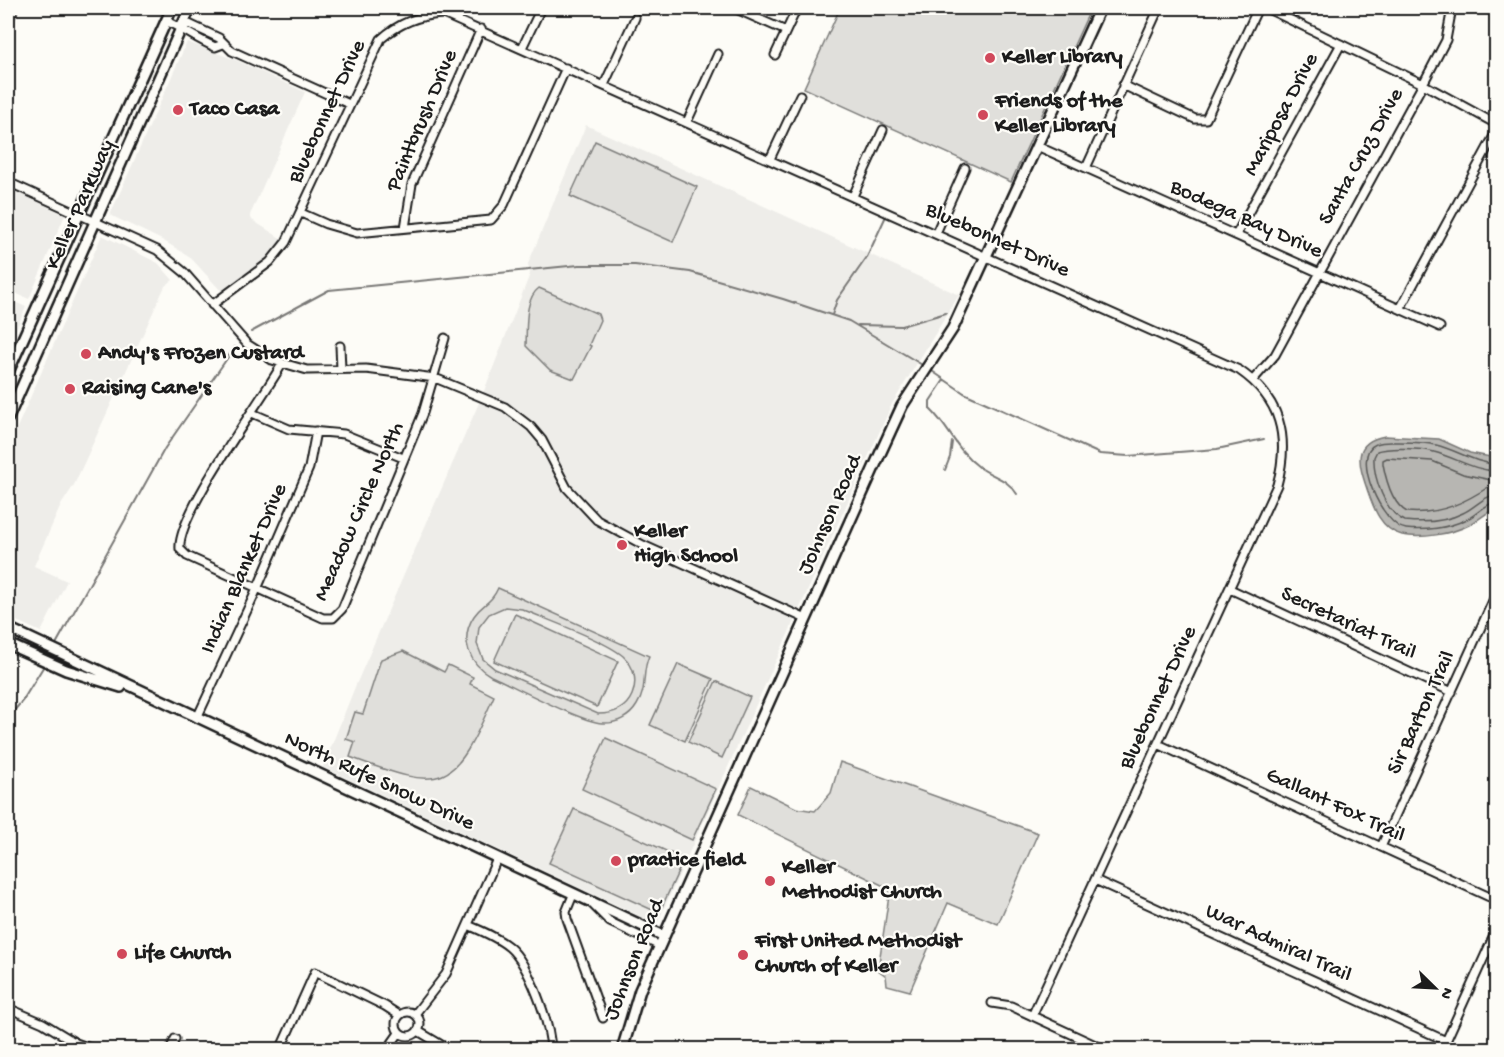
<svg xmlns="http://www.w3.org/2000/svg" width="1504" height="1057" font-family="'Gochi Hand',sans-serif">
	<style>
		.built { fill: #eeede9 }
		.green { fill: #e0dfdb; stroke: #7e7e7c; stroke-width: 1.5; fill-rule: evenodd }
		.water { fill: #b7b6b2; stroke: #797876; stroke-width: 1.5 }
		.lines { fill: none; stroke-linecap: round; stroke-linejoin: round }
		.shore { stroke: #5a5a58; stroke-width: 1.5 }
		.stream { stroke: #797876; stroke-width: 2 }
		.minor-casing { stroke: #1c1c1c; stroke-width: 11 }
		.major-casing { stroke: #1c1c1c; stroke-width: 14 }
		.minor { stroke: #fdfcf7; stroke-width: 7 }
		.major { stroke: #fdfcf7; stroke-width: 9 }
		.poi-dot { fill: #d1495b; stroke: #fdfcf7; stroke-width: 2 }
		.labels { text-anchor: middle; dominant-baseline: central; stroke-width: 4.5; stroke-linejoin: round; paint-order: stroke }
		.poi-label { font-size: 22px; font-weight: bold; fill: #1c1c1c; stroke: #fdfcf7; text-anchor: start }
		.street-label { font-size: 22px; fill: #1c1c1c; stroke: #fdfcf7 }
	</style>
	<rect width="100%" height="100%" fill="#fdfcf7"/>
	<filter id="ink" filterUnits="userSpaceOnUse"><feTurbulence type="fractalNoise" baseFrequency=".0167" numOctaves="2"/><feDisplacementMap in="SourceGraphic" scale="12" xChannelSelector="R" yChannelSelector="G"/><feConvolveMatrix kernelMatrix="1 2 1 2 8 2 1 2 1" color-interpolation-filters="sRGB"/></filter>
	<g filter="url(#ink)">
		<path class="built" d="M187 42 236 60 305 92 250 215 252 220 282 239 257 268 223 293 189 256 162 240 110 215Z
			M586 125 959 295 892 404 657 924 323 767 355 687 482 396 530 274 528 264Z
			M8 188 65 215 29 299 8 290Z
			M102 235 158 263 173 280 165 286 74 485 61 505 34 566 67 581 41 632 8 617V448Z
			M8 299 26 307 8 348Z"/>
		<path class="green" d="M840 8H1091L1011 182 804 88Z
			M595 141 697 187 673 242 570 196Z
			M539 288 598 314 600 320 589 345 591 346 574 379 550 370 526 346C527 328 524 299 539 288Z
			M498 588 649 656C641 673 648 688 637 705 630 717 617 724 602 723 581 722 514 686 491 676 469 664 459 639 474 616 483 603 491 604 498 588ZM505 607 522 609C547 620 604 640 623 656 634 666 638 681 632 695 626 709 613 714 598 714L495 669 483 659 477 644 479 627 489 614Z
			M515 614 618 661 597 707 494 661Z
			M403 651 444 672 448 665 473 677 470 684 494 696C453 790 445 793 350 757L355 742 346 739 355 712 363 714 381 659Z
			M678 664 713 679 685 741 650 725Z
			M716 681 750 697 722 758 688 742Z
			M606 738 716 789 692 840 582 789Z
			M840 762 1038 833 998 924 948 903 910 991 887 985 886 976 878 970 890 889 738 815 751 786 796 808 815 811 831 793Z
			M574 809 684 859 659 913 549 863Z"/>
		<path class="water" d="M8 8H19L8 34Z
			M1385 436 1439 439 1470 453 1496 458V508C1487 512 1479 520 1469 525 1452 534 1421 539 1402 535 1381 530 1373 507 1367 489 1359 465 1351 442 1385 436Z"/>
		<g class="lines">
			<path class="shore" d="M1387 458 1432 461 1463 474 1491 480 1493 484C1466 502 1441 515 1407 512 1392 504 1386 480 1383 464V460Z
				M1496 464C1474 463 1457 450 1436 445 1424 442 1411 442 1399 442 1391 442 1383 441 1376 444 1350 454 1382 526 1406 529 1425 531 1448 528 1465 520 1476 516 1484 504 1496 502
				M1496 471C1473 470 1456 458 1434 452 1421 448 1389 447 1377 451L1374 457C1373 477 1385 513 1405 521 1424 523 1445 522 1463 513 1475 508 1483 496 1496 495"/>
			<path class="stream" d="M832 315 837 300 867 257 886 216
				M858 325 901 326 946 313
				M251 332 329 290 579 265H635L690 272 783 299 849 321 924 366
				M929 369 964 393 1100 454 1128 456 1217 449 1264 439
				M944 380 930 401V409C949 427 956 450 979 467 993 477 1008 479 1017 494
				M945 470 950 457 952 442
				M55 646 165 448 235 347
				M8 718 23 700 45 664"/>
			<g class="minor-casing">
				<path id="minor" d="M734 8 786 31
					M1266 8 1423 84 1496 124
					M166 21C184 29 196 39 215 47L223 44
					M181 28 189 24 219 38 232 51 349 104
					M522 48 541 8
					M775 55 797 8
					M604 85 635 18
					M1123 85 1195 119H1206L1258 8
					M687 122 718 54
					M1037 146 1440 327
					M770 159 800 95
					M1086 168 1159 8
					M8 182 157 250 184 272 247 344 272 360 307 370 366 369 435 378 505 407 531 427 542 440 567 488 597 520 643 545 806 619
					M853 196 883 130
					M301 213 326 224 357 233 491 220 504 205 566 68
					M405 228 412 184 481 29
					M936 233 965 168
					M1236 235 1341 44
					M212 305 270 262 286 242 381 39C399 23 418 15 443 14L1239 370C1281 399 1290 437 1277 485L1032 1016
					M1400 309 1496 132
					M340 346 341 369
					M282 364C262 400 176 515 180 549L187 556 323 618H333L342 609 423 413 445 338
					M1253 380 1275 355 1423 84 1446 40 1452 8
					M252 413 289 429 344 434 403 458
					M1230 589 1452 692
					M197 718 257 589 309 468 316 431
					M1158 744 1496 900
					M1381 847 1496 594
					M1095 880 1446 1041
					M573 895 566 912 567 919 603 1018
					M591 903 610 922 660 946
					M468 925C482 931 497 937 509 947 529 964 550 1023 551 1050
					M992 1003 1011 1006 1106 1050
					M8 1008 43 1023 76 1043 96 1050
					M396 1024a12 12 0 1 1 24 0a12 12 0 1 1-24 0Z
					M415 1014 446 974 497 859
					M418 1031 450 1050
					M170 1050 175 1039
					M280 1050 315 972 385 1006 399 1015
					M387 1050 399 1033
					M1442 1050 1496 931"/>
			</g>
			<g class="major-casing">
				<path id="major" d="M8 372 172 8
					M8 418 190 8
					M8 628 664 936
					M8 644 66 670 121 687
					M622 1050 640 990 880 454 902 406 953 328 1100 8"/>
			</g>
			<use href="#minor" class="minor"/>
			<use href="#major" class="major"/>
		</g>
	</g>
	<g class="poi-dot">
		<circle cx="990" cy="58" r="6"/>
		<circle cx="178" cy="110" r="6"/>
		<circle cx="983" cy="115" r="6"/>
		<circle cx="86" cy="354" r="6"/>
		<circle cx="70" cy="389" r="6"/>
		<circle cx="622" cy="545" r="6"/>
		<circle cx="616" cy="861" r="6"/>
		<circle cx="770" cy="881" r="6"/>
		<circle cx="122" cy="954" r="6"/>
		<circle cx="743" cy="955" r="6"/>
	</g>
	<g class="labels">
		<g class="poi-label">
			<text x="1002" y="58">Keller Library</text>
			<text x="995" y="102">Friends of the<tspan x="995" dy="25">Keller Library</tspan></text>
			<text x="190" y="110">Taco Casa</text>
			<text x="98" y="354">Andy's Frozen Custard</text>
			<text x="82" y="389">Raising Cane's</text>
			<text x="634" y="532">Keller<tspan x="634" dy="25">High School</tspan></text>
			<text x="628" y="861">practice field</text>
			<text x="782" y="868">Keller<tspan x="782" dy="25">Methodist Church</tspan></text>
			<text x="755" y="942">First United Methodist<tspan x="755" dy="25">Church of Keller</tspan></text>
			<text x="134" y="954">Life Church</text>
		</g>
		<g class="street-label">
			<text transform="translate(328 112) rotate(-65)">Bluebonnet Drive</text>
			<text transform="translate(1282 115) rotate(-62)">Mariposa Drive</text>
			<text transform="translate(423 121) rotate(-67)">Paintbrush Drive</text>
			<text transform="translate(1362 157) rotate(-61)">Santa Cruz Drive</text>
			<text transform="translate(81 205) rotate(-66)">Keller Parkway</text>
			<text transform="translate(1246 220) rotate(24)">Bodega Bay Drive</text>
			<text transform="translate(997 241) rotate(24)">Bluebonnet Drive</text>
			<text transform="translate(360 512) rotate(-66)">Meadow Circle North</text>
			<text transform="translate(831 515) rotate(-66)">Johnson Road</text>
			<text transform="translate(245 569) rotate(-66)">Indian Blanket Drive</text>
			<text transform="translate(1348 624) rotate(25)">Secretariat Trail</text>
			<text transform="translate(1159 698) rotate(-65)">Bluebonnet Drive</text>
			<text transform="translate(1422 713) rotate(-65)">Sir Barton Trail</text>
			<text transform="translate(379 782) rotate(25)">North Rufe Snow Drive</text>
			<text transform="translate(1335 806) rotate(25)">Gallant Fox Trail</text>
			<text transform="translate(1278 944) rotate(25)">War Admiral Trail</text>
			<text transform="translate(635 960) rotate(-68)">Johnson Road</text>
		</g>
	</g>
	<rect width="1504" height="1057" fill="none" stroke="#fdfcf7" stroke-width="30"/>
	<rect x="15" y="15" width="1474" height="1027" fill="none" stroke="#1c1c1c" stroke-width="2" filter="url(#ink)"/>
	<g transform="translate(1435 988) rotate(114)" stroke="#fdfcf7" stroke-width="4.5" paint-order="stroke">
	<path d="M0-4.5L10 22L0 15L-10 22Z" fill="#1c1c1c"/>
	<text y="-9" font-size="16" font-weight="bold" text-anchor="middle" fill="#1c1c1c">N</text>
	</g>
</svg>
